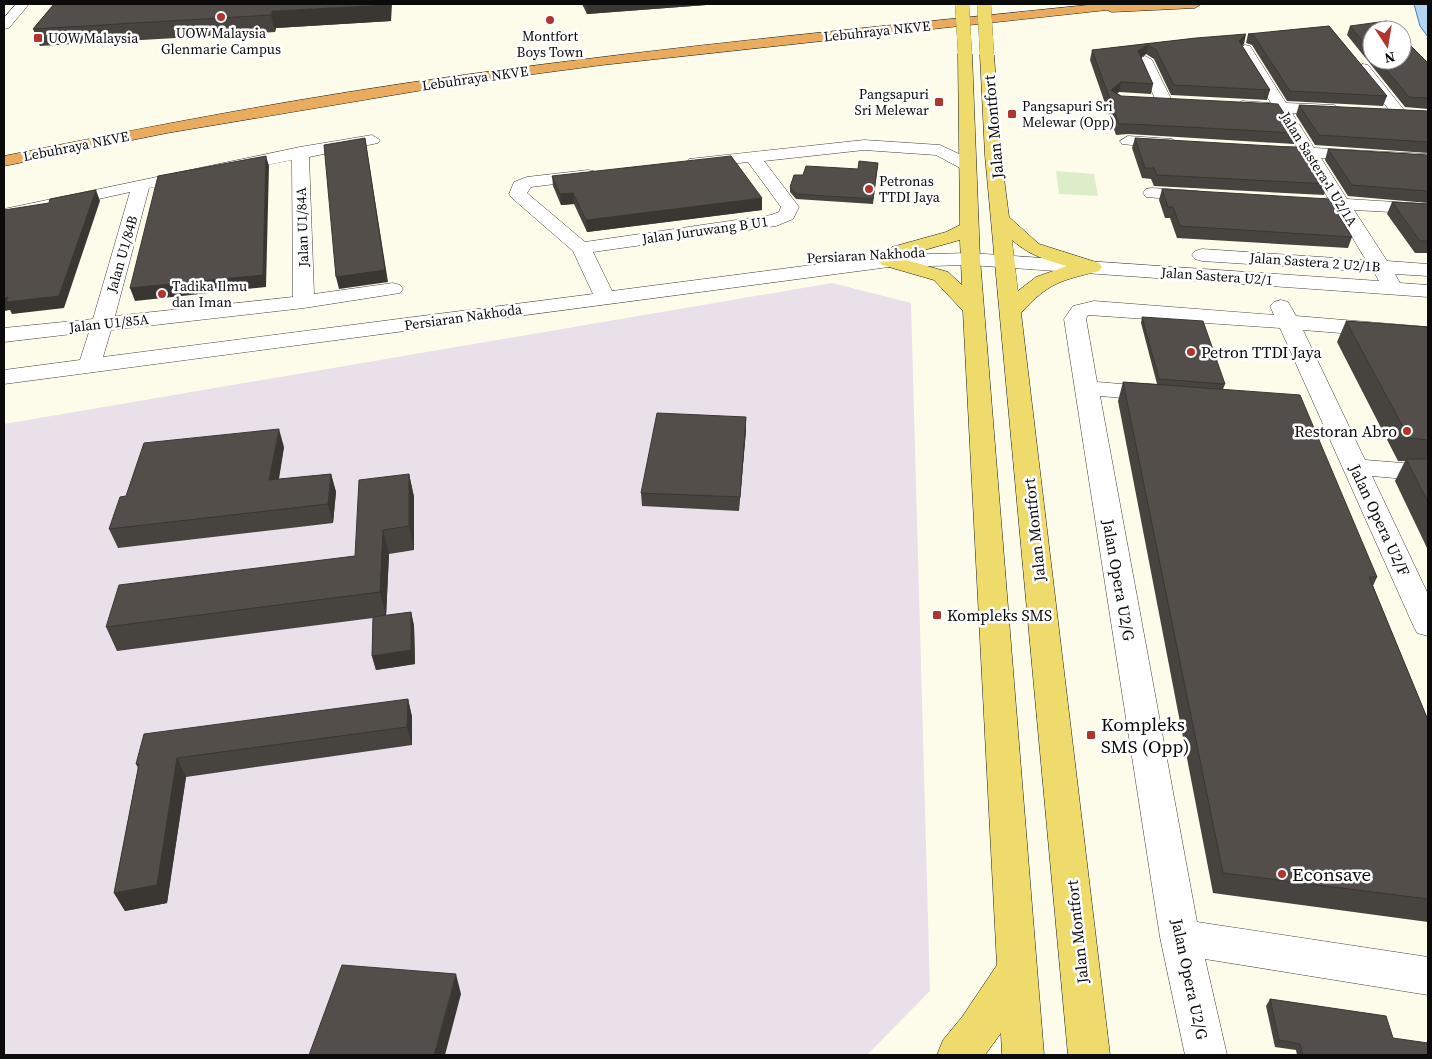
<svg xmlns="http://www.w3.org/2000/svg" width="1432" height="1059" font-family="'Source Serif 4',serif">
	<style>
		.industrial { fill: #eae0ea }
		.pitch { fill: #ddedc9 }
		.water { fill: #b4d4f1; stroke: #4182c2 }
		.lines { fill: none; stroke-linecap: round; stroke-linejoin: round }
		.minor-casing { stroke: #3e3e3e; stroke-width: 1 }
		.major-casing { stroke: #1c1c1c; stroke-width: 1 }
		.highway-casing { stroke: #1c1c1c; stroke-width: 1 }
		.minor { fill: #fff; fill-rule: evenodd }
		.major { fill: #eedb6b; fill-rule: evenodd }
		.highway { fill: #e9ab5e; fill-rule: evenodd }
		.major-bridge-casing { stroke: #1c1c1c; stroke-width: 14; stroke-linecap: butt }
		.major-bridge { stroke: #eedb6b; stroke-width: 14 }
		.wall { fill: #47433f }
		.shaded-wall { fill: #3a3733 }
		.building { fill: #534e49; stroke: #3a3733 }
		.poi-dot { fill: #b0352f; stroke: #fff; stroke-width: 2 }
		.labels { text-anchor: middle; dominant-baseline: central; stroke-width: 5; stroke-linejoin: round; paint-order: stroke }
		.far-street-label { font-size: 14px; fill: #0b0b0b; stroke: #fff }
		.far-poi-label { font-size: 14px; fill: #0b0b0b; stroke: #fff; text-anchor: start }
		.street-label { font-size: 16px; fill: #0b0b0b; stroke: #fff }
		.poi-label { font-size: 16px; fill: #0b0b0b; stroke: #fff; text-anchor: start }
		.near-poi-label { font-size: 19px; fill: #0b0b0b; stroke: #fff; text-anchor: start }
	</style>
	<rect width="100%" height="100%" fill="#fdfceb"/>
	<path class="industrial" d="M832 283 911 303 930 991 867 1055H4V424Z"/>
	<path class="pitch" d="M1056 171 1094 174 1098 196 1059 194Z"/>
	<path class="water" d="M1414 4H1428V37L1420 26Z"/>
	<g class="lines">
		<g class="minor-casing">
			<path id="minor" d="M16 4H29L9 28 4 29V18Z
				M1245 45 1250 46 1286 103 1334 105 1342 110 1334 115 1292 113 1314 148 1428 154V164L1321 158 1347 199 1428 204V214L1354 210 1387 261 1428 264V276L1395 274 1400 283 1428 285V297L970 265 889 267 4 384V370L80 360 89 332 4 342V328L93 319 130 192 4 220V209L300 147 372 135 380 140 378 143 309 157 314 294 393 283 400 285 403 289 400 293 304 308 111 330 103 357 593 294 573 251 512 198 509 194 514 182 527 177 588 170 594 171 597 175 594 179 531 187 527 193 585 242 771 215 779 212 781 207 748 162 695 168 689 167 687 163 689 159 864 140 940 145 972 160 974 164 972 168H960L936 155 864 150 764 161 799 207 793 219 776 226 593 252 612 291 889 255 970 253 1379 281 1374 272 1202 261 1195 259 1192 255 1195 251 1202 249 1366 260 1335 209 1321 207 1318 203 1321 199 1328 198 1304 157 1264 154 1262 150 1264 146 1297 147 1276 112 1242 111 1234 106 1242 101 1271 103 1238 49ZM292 160 293 297 115 316 149 188Z
				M1145 56 1152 60 1172 101 1169 104H1159L1156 101 1138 60Z
				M1363 64 1368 65 1404 110 1407 113 1404 116H1394L1356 68Z
				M1128 136 1172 139 1180 144 1172 149 1122 144 1120 141Z
				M1152 188 1197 191 1203 192 1206 196 1203 200 1197 201 1146 197 1143 193 1146 189Z
				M1281 300 1288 302 1296 316 1428 327V340L1303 330 1365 460 1428 465V481L1372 476 1428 594V636L1417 633 1413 625 1280 328 1088 315 1086 319 1097 382 1158 387 1166 389 1170 394 1166 399 1158 401 1100 396 1197 922 1428 957V995L1205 959 1227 1055H1185L1160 937 1064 319 1073 306 1094 301 1274 315 1270 306 1274 302Z"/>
		</g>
		<g class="major-casing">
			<path id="major" d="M965 50 972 54 980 259 1044 1055H1002L1001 1033 985 1055H937L943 1040 962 1017 997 965 963 311 934 280 882 265 879 261 882 257 889 255 948 272 962 285 960 240 899 257 892 255 889 251 892 247 946 232 960 225 958 54Z
				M987 51 994 55 1001 155 1009 217 1039 244 1099 263 1102 267 1099 271C1060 281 1049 282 1021 313L1110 1055H1068L985 155 980 55ZM1012 240C1029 255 1045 260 1067 266L1036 277 1018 291Z"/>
		</g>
		<g class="highway-casing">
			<path id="highway" d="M1097 4H1201L1195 8 1112 12 1107 10 602 65 459 84 167 133 4 166V156C156 125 309 96 463 75 673 46 885 26 1097 4Z"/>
		</g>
		<use href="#minor" class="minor"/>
		<use href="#major" class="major"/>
		<use href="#highway" class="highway"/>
		<g class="major-bridge-casing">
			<path id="major-bridge" d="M962 4 965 54
				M984 4 987 55"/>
		</g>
		<use href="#major-bridge" class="major-bridge"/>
	</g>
	<path class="wall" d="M54 4 391 21 276 28 275 32 40 46 33 29Z
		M582 4H706V5L587 14Z
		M1329 26 1387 96 1383 106 1287 101 1252 45 1246 43 1248 34Z
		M1350 26 1372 30V60H1402L1428 63V109L1405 107 1347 35Z
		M1196 38 1244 44 1242 45 1270 90 1267 100 1171 95 1154 59 1146 54 1141 57 1153 84 1151 94 1119 92 1117 93 1121 96 1297 133 1294 144 1128 134 1116 135 1090 60 1092 50Z
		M1299 105 1428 111V153L1315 145 1296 115Z
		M1135 138 1328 184 1324 195 1154 186 1151 179 1142 178 1132 148Z
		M1328 149 1428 155V203L1348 196 1325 160Z
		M878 163 873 204 796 199 790 192V187L803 175 858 169Z
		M552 176 762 198V210L587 232 574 204 561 205 553 186Z
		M1162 189 1352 237 1348 248 1177 238 1170 218H1165L1159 200Z
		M1392 202 1428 204V253H1415L1387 214Z
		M1142 317 1225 384 1223 389 1377 577 1373 586 1428 720V922L1213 893 1118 401 1123 382 1157 384 1141 323Z
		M1346 321 1428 327V548H1427L1395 481 1405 461H1398L1337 342Z
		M746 417V430L739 511 642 506 641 493Z
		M284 447 279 479 331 474 336 492 333 523 118 548 109 529 126 496Z
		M409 474 414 497V550L389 554 386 616 411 612 414 626 415 664 376 670 372 656 373 618 117 651 106 627 355 556Z
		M408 699 412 717V745L186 777 167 903 125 911 114 893 138 768 136 764Z
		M1270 999 1393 1038 1428 1055H1297L1296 1050 1275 1047 1266 1006Z"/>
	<path class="shaded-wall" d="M392 4 391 21 276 28 275 32 271 15 272 11Z
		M586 4H706V5L587 14Z
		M1246 34 1244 44 1236 50 1239 41Z
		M1148 45 1146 54 1136 61 1138 51Z
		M1121 82 1119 92 1109 100 1111 90Z
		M365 138 388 282 339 289 336 277Z
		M266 156 269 166 266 287 135 301 130 288Z
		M96 190 100 201 64 308 12 314 10 310 4 311V298Z
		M573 193 574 204 561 205 560 194Z
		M762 198V210L587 232 586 220Z
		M746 417V430L739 511 740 497Z
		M279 429 284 447 275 499 269 480Z
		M331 474 336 492 333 523 328 504Z
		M409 474 414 497V550L409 526Z
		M383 530 389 554 386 617 380 592Z
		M411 612 414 626 415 664 376 670 372 656Z
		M408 699 412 717V745L407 727Z
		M177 758 186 777 167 903 125 911 114 893Z
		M456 974 461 994 445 1055H434Z"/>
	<path class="building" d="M54 4H389V5L272 11 271 15 33 29Z
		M1387 21 1395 30H1372V53L1350 26Z
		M1329 26 1387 96 1290 91 1254 36 1248 34Z
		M1246 34 1239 41 1270 90 1174 85 1156 50 1148 45 1138 51 1153 84 1121 82 1111 90 1121 96 1278 104 1297 133 1131 124H1119L1092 50 1196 38Z
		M1402 37 1428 63V98L1409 97 1378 60H1402Z
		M1299 105 1428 111V142L1319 135Z
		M365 138 385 270 336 277 324 145Z
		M1135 138 1306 148 1328 184 1157 175 1154 168H1145Z
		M1328 149 1428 155V191L1352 185Z
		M266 156 263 275 130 288 158 176Z
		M731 156 762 198 586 220 573 193 560 194 552 176Z
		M859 161 878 163 873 199 796 194 790 187 794 175H803L806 166 858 169Z
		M1162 189 1329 199 1352 237 1180 226 1173 207H1168Z
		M96 190 59 296 6 302 8 297 4 298V210L49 203 50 199Z
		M1392 202 1428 204V241H1420Z
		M1142 317 1203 321 1225 384 1159 379Z
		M1346 321 1428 327V440L1409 438Z
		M1123 382 1300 395 1377 577H1369L1428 720V899L1223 873Z
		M657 413 746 417 740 497 641 493Z
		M279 429 269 480 331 474 328 504 109 529 120 497 126 496 144 443Z
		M1406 459H1428V502Z
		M409 474V526L383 530 380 592 106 627 119 585 355 556 359 480Z
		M411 612V650L372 656 373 617Z
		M408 699 407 727 177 758 157 885 114 893 139 764H136L144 734Z
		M342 965 456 974 434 1055H309Z
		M1270 999 1386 1016 1393 1038 1428 1043V1055H1303L1300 1044 1279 1040Z"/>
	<g class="poi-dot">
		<circle cx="221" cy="17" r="5"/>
		<circle cx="550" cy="20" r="5"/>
		<rect x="33" y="33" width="10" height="10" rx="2.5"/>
		<rect x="934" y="97" width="10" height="10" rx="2.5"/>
		<rect x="1007" y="109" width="10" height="10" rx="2.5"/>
		<circle cx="869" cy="189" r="5"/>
		<circle cx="162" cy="294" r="5"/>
		<circle cx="1191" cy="352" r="5"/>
		<circle cx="1407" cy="431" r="5"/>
		<rect x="932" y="610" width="10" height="10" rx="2.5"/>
		<rect x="1086" y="730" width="10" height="10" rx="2.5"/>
		<circle cx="1282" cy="874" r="5"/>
	</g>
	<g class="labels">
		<g class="far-street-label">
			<text transform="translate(877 31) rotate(-6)">Lebuhraya NKVE</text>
			<text transform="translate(475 78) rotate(-8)">Lebuhraya NKVE</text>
			<text transform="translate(76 146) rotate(-11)">Lebuhraya NKVE</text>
			<text transform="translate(1319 169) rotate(58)">Jalan Sastera 1 U2/1A</text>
			<text transform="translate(302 227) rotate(-92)">Jalan U1/84A</text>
			<text transform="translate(705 230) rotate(-8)">Jalan Juruwang B U1</text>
			<text transform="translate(122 254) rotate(-74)">Jalan U1/84B</text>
			<text transform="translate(866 255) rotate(-3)">Persiaran Nakhoda</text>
			<text transform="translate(1315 262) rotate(4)">Jalan Sastera 2 U2/1B</text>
			<text transform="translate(1217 276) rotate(4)">Jalan Sastera U2/1</text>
			<text transform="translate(463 317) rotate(-8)">Persiaran Nakhoda</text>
			<text transform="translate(109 323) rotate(-6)">Jalan U1/85A</text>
		</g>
		<g class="far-poi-label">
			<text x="221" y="33" text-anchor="middle">UOW Malaysia<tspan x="221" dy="16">Glenmarie Campus</tspan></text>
			<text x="550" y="36" text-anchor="middle">Montfort<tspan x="550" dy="16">Boys Town</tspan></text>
			<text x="48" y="38">UOW Malaysia</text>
			<text x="929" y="94" text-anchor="end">Pangsapuri<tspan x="929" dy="16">Sri Melewar</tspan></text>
			<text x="1022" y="106">Pangsapuri Sri<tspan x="1022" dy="16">Melewar (Opp)</tspan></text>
			<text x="879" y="181">Petronas<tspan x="879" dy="16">TTDI Jaya</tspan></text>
			<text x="172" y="286">Tadika Ilmu<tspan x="172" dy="16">dan Iman</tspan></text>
		</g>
		<g class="street-label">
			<text transform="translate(993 127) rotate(-95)">Jalan Montfort</text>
			<text transform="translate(1380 520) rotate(65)">Jalan Opera U2/F</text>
			<text transform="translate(1034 530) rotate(-96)">Jalan Montfort</text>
			<text transform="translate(1119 580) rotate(80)">Jalan Opera U2/G</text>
			<text transform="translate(1077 932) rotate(-96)">Jalan Montfort</text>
			<text transform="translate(1190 979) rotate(78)">Jalan Opera U2/G</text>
		</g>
		<g class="poi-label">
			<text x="1201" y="352">Petron TTDI Jaya</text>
			<text x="1397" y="431" text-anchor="end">Restoran Abro</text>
			<text x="947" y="615">Kompleks SMS</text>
		</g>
		<g class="near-poi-label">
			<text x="1101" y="724">Kompleks<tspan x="1101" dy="22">SMS (Opp)</tspan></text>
			<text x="1292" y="874">Econsave</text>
		</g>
	</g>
	<rect width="1432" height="1059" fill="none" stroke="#0b0b0b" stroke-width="10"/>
	<g transform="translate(1387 45) rotate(168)"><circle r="24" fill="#ffffff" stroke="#9d9d9d"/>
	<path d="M0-4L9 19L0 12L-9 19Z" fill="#b0352f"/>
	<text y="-8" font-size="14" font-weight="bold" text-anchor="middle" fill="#0b0b0b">N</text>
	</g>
</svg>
